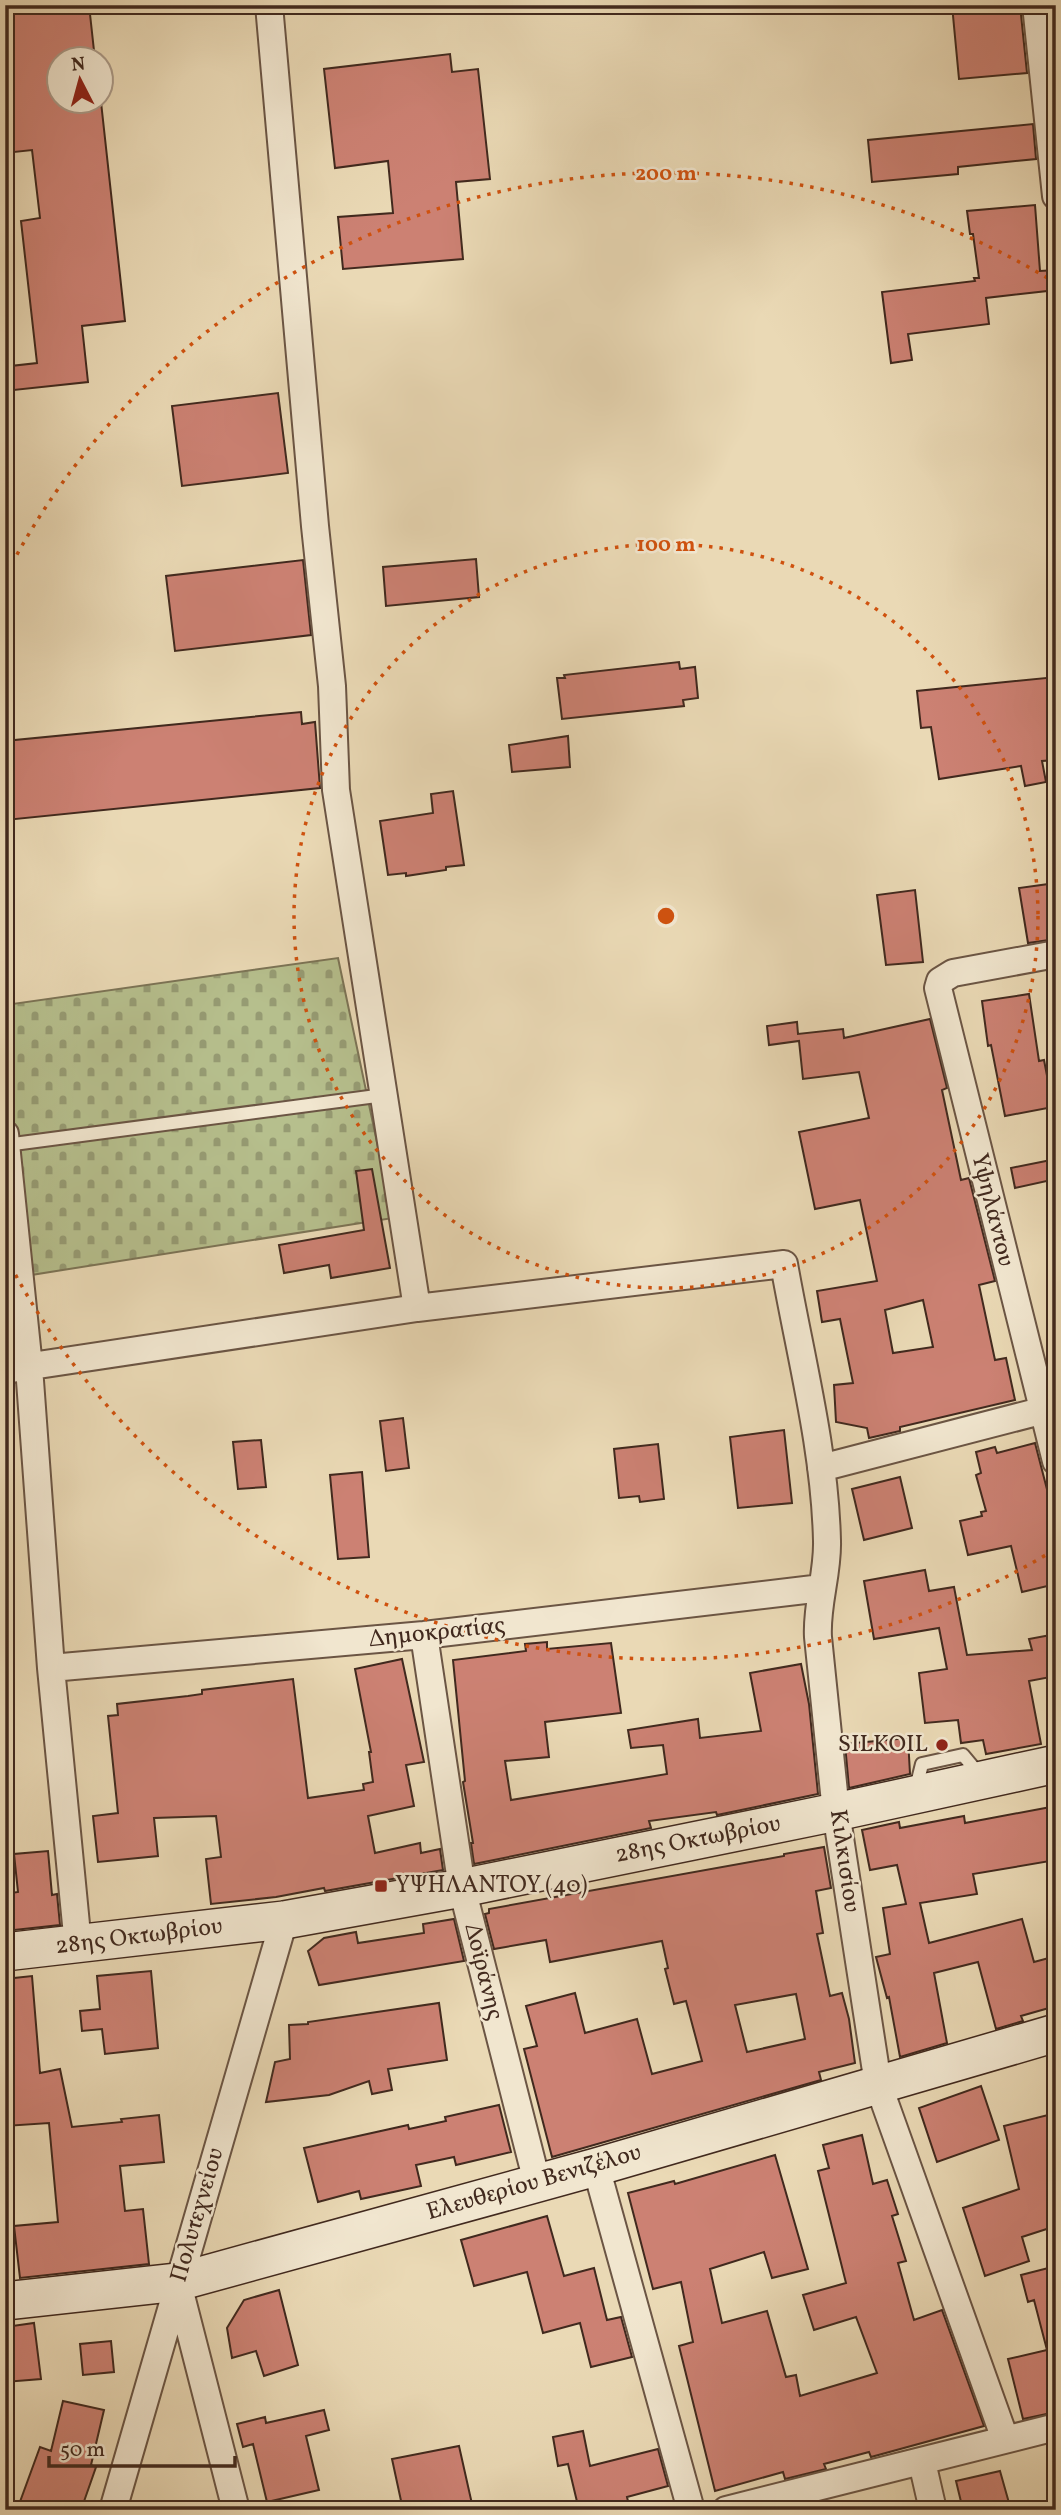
<svg xmlns="http://www.w3.org/2000/svg" width="1061" height="2515" font-family="Vollkorn,serif">
	<style>
		.cemetery { fill: url(#cemetery-stones); stroke: #7c7456; stroke-width: 2 }
		.building { fill: #cc8173; stroke: #41291e; stroke-width: 2; fill-rule: evenodd }
		.lines { fill: none; stroke-linecap: round; stroke-linejoin: round }
		.service-casing { stroke: #6b5544; stroke-width: 16 }
		.minor-casing { stroke: #6b5544; stroke-width: 30 }
		.secondary-casing { stroke: #41291e; stroke-width: 40 }
		.service { stroke: #f1e6cf; stroke-width: 12 }
		.minor { stroke: #f1e6cf; stroke-width: 26 }
		.secondary { stroke: #f1e6cf; stroke-width: 37 }
		.ring { fill: none; stroke: #cf520f; stroke-width: 3.5; stroke-dasharray: 3.5 7 }
		.poi-dot { fill: #8f2418; stroke: #f1e6cf; stroke-width: 2.5 }
		.labels { text-anchor: middle; dominant-baseline: central; stroke-width: 5; stroke-linejoin: round; paint-order: stroke }
		.street-label { font-size: 24px; fill: #41291e; stroke: #f1e6cf }
		.poi-label { font-size: 24px; fill: #41291e; stroke: #f1e6cf; text-anchor: end }
		.centre { fill: #cf520f; stroke: #f1e6cf; stroke-width: 3.5 }
		.ring-label { font-size: 21px; text-anchor: middle; font-weight: bold; fill: #cf520f; stroke: #f1e6cf; stroke-width: 5; stroke-linejoin: round; paint-order: stroke }
	</style>
	<defs>
		<pattern id="cemetery-stones" width="16" height="16" patternUnits="userSpaceOnUse" patternTransform="scale(1.75)"><rect width="16" height="16" fill="#b6bf8d"/><path d="M2 7V4a2 2 0 0 1 4 0v3zM10 15v-3a2 2 0 0 1 4 0v3z" fill="#969b73"/></pattern>
	</defs>
	<rect width="100%" height="100%" fill="#ead9b5"/>
	<filter id="stains"><feTurbulence type="fractalNoise" baseFrequency=".00286" numOctaves="4"/><feColorMatrix values="0 0 0 0 .2 0 0 0 0 .09 0 0 0 0 .02 0 0 0 .5 -.17"/></filter>
	<radialGradient id="worn" r=".72"><stop offset=".6" stop-color="#630" stop-opacity="0"/><stop offset="1" stop-color="#630" stop-opacity=".3"/></radialGradient>
	<path class="cemetery" d="M338 958 393 1218 31 1275 5 1074V1005Z"/>
	<path class="building" d="M5 5H89L95 60H60V102H101L125 321 82 326 88 382 14 390 11 366 37 363 21 221 40 218 32 150 5 153Z
		M952 5H1020L1027 73 959 79Z
		M450 54 452 72 478 69 490 179 456 182 463 259 343 269 338 217 393 213 388 161 335 168 324 69Z
		M1033 124 1036 159 958 167V174L872 182 868 140Z
		M1035 205 1040 271 1056 270V290L986 298 989 324 908 334 912 360 891 363 882 292 975 281 974 278H979L973 234H970L967 211Z
		M278 393 288 473 182 486 172 406Z
		M476 559 479 597 386 606 383 567Z
		M303 560 311 635 175 651 166 576Z
		M679 662 680 669 695 667 698 698 683 700 684 706 562 719 557 678H565L564 675Z
		M1056 677V760L1042 761 1046 782 1025 786 1021 766 939 779 931 727 921 728 917 691Z
		M301 712 302 724 315 722 320 788 6 820 5 741Z
		M568 736 570 767 512 772 509 745Z
		M453 791 464 865 446 867V870L406 876V873L388 875 380 821 433 813 431 794Z
		M1056 883V939L1028 943 1019 888Z
		M915 890 923 962 886 965 877 895Z
		M1029 994 1039 1061 1044 1060 1053 1107 1005 1116 991 1045 988 1046 982 1001Z
		M930 1019 947 1088 942 1090 961 1180 969 1178 995 1281 979 1285 995 1360 1006 1358 1015 1400 900 1427V1431L869 1438 867 1428 836 1422 834 1385 853 1383 840 1319 822 1322 817 1291 877 1281 860 1200 815 1209 799 1132 869 1118 859 1072 803 1079 799 1041 769 1045 767 1026 797 1022 798 1034 843 1029 844 1038ZM923 1300 933 1347 893 1353 885 1310Z
		M1056 1159V1179L1015 1188 1011 1168Z
		M372 1169 390 1268 331 1278 329 1265 284 1273 279 1245 364 1230 356 1171Z
		M403 1418 409 1468 386 1471 380 1421Z
		M784 1430 792 1503 738 1508 730 1437Z
		M261 1440 266 1487 238 1489 233 1442Z
		M1035 1443 1049 1497 1053 1496 1056 1510V1584L1022 1592 1011 1546 968 1555 960 1521 982 1516 981 1512 986 1511 976 1475 981 1473 976 1452 995 1447 997 1453Z
		M658 1444 664 1499 640 1502 639 1496 619 1498 614 1449Z
		M362 1472 369 1557 338 1559 330 1475Z
		M900 1477 912 1528 864 1540 852 1489Z
		M925 1570 929 1591 954 1587 967 1655 1032 1650 1029 1639 1056 1634V1676L1029 1681 1041 1744 986 1754 983 1740 961 1743 958 1720 925 1723 919 1673 947 1669 939 1628 874 1639 864 1581Z
		M547 1642V1649L611 1643 621 1713 545 1722 549 1757 505 1761 511 1800 667 1774 663 1745 631 1748 628 1730 698 1719 700 1738 761 1731 750 1673 801 1664 809 1704 818 1794 717 1815 716 1812 649 1821 651 1828 474 1864 471 1843H473L463 1782 465 1781 453 1660 526 1651 525 1644Z
		M402 1659 424 1762 406 1765 414 1806 368 1816 375 1853 420 1843 421 1853 440 1849 443 1870 325 1891 324 1888 276 1897 211 1904 206 1859 221 1857 216 1816 154 1818 158 1856 98 1862 93 1816 118 1813 108 1716 118 1715 117 1704 188 1696 202 1694V1690L293 1679 308 1798 364 1790 363 1784 373 1782 369 1752H371L355 1669Z
		M908 1738 910 1774 849 1788 845 1744Z
		M1056 1806V1860L973 1874 977 1894 920 1903 929 1943 1022 1919 1034 1962 1056 1956V2006L1021 2016 1023 2021 996 2029 978 1962 934 1973 947 2043 900 2057 889 1997 887 1998 876 1957 890 1954 883 1908 906 1904 897 1865 870 1870 862 1830 899 1822 900 1828 964 1816 965 1823Z
		M824 1847 831 1888 816 1891 823 1933 817 1934 830 1996 842 1993 849 2019 855 2063 819 2072 821 2080 552 2157 524 2049 537 2046 526 2006 575 1993 585 2033 637 2019 652 2074 702 2061 686 2001 674 2004 665 1969 668 1968 662 1941 550 1962 546 1940 494 1949 485 1914 489 1913V1909L784 1856V1854ZM796 1994 805 2039 747 2052 735 2005Z
		M48 1851 52 1895 57 1894 60 1925 5 1931V1894L18 1892 14 1854Z
		M454 1919 464 1961 319 1985 308 1951 324 1938 356 1932 358 1943 424 1933 423 1924Z
		M151 1971 158 2048 105 2054 102 2029 82 2031 80 2011 100 2009 97 1976Z
		M32 1976 40 2073 60 2069 72 2127 122 2122 121 2119 159 2115 164 2162 120 2166 125 2211 143 2209 149 2264 20 2278 14 2226 58 2222 49 2123 5 2126V1979Z
		M439 2003 447 2060 388 2069 392 2090 372 2094 369 2081 329 2095 266 2102 275 2062 290 2059 289 2025 308 2024V2022Z
		M981 2086 999 2140 937 2162 919 2108Z
		M499 2105 511 2152 456 2165 454 2157 416 2165 421 2186 361 2199 359 2191 318 2202 304 2148 408 2125 409 2129 446 2121 445 2117Z
		M1056 2113V2226L1022 2237 1029 2261 985 2276 963 2208 1019 2189 1004 2126Z
		M862 2135 873 2184 887 2180 898 2214 892 2216 906 2261 898 2263 914 2320 942 2310 984 2426 871 2457 869 2452 824 2464 826 2469 785 2479 783 2472 715 2491 679 2346 693 2342 681 2282 653 2289 628 2193 674 2181 675 2184 775 2155 808 2269 772 2278 764 2252 710 2269 722 2323 767 2311 786 2377 796 2375 800 2396 877 2373 856 2317 814 2330 803 2295 846 2283 818 2171 829 2168 823 2145Z
		M547 2216 564 2276 594 2268 607 2320 621 2317 632 2357 591 2367 580 2323 543 2333 527 2272 474 2286 461 2240Z
		M1056 2266V2356L1048 2357 1056 2387V2412L1023 2419 1008 2359 1047 2350 1034 2300 1028 2302 1021 2275Z
		M279 2290 298 2365 264 2376 256 2351 232 2358 227 2328 244 2300Z
		M34 2323 41 2379 5 2382V2327Z
		M111 2341 114 2372 83 2375 80 2344Z
		M63 2401 104 2410 91 2465 96 2467 81 2510H17L40 2447 51 2451Z
		M324 2410 329 2430 306 2436 319 2490 267 2502 253 2444 243 2447 237 2424 265 2417 266 2423Z
		M583 2431 590 2466 658 2449 668 2486 627 2497 630 2510H579L568 2464 558 2466 553 2437Z
		M459 2446 472 2504 445 2510H403L392 2459Z
		M1000 2471 1011 2510H963L956 2481Z"/>
	<g class="lines">
		<g class="service-casing">
			<path id="service" d="M6 1145 384 1095
				M918 1780 922 1764 963 1755 973 1767"/>
		</g>
		<g class="minor-casing">
			<path id="minor" d="M269 5 315 526 332 686 336 790 417 1308
				M1036 5 1056 196
				M1056 954 953 973 940 981 938 988 1056 1461
				M5 1134 29 1367 51 1668 78 1945
				M5 1370 417 1308 784 1264C800 1355 825 1449 827 1541 828 1574 816 1605 818 1637L836 1812 878 2084 1005 2439
				M821 1468 1056 1407
				M424 1635 462 1888 537 2182
				M51 1668 424 1635 822 1588
				M596 2167 691 2510
				M178 2284 236 2510
				M922 2462 933 2510
				M113 2510 284 1920
				M726 2510 1056 2427"/>
		</g>
		<g class="secondary-casing">
			<path id="secondary" d="M5 1952 284 1920 462 1888 836 1812 1056 1764
				M5 2301 178 2282 596 2167 1056 2033"/>
		</g>
		<use href="#service" class="service"/>
		<use href="#minor" class="minor"/>
		<use href="#secondary" class="secondary"/>
	</g>
	<g class="ring">
		<circle cx="666" cy="916" r="372"/>
		<path d="M1054 1550A743 743 0 0 1 7 1259M7 573A743 743 0 0 1 1054 282"/>
	</g>
	<g class="poi-dot">
		<circle cx="942" cy="1745" r="7"/>
		<rect x="374" y="1879" width="14" height="14" rx="3.5"/>
	</g>
	<g class="labels">
		<g class="street-label">
			<text transform="translate(992 1210) rotate(76)">Υψηλάντου</text>
			<text transform="translate(437 1633) rotate(-6)">Δημοκρατίας</text>
			<text transform="translate(698 1840) rotate(-11)">28ης Οκτωβρίου</text>
			<text transform="translate(844 1861) rotate(82)">Κιλκισίου</text>
			<text transform="translate(139 1937) rotate(-7)">28ης Οκτωβρίου</text>
			<text transform="translate(483 1972) rotate(76)">Δοϊράνης</text>
			<text transform="translate(534 2183) rotate(-16)">Ελευθερίου Βενιζέλου</text>
			<text transform="translate(198 2215) rotate(-74)">Πολυτεχνείου</text>
		</g>
		<g class="poi-label">
			<text x="928" y="1745">SILKOIL</text>
			<text x="395" y="1886" text-anchor="start">ΥΨΗΛΑΝΤΟΥ (40)</text>
		</g>
	</g>
	<circle cx="666" cy="916" r="10" class="centre"/>
	<g class="ring-label">
		<text x="666" y="180">200 m</text>
		<text x="666" y="551">100 m</text>
	</g>
	<rect width="1061" height="2515" fill="none" stroke="#ead9b5" stroke-width="28"/>
	<rect x="7" y="7" width="1047" height="2501" fill="none" stroke="#41291e" stroke-width="3.5"/>
	<rect x="14" y="14" width="1033" height="2487" fill="none" stroke="#41291e" stroke-width="2"/>
	<g transform="translate(80 80) rotate(354)"><circle r="33" fill="#f1e6cf" stroke="#ab9a88" stroke-width="2"/>
	<path d="M0-5L12 26L0 18L-12 26Z" fill="#8f2418"/>
	<text y="-10" font-size="19" font-weight="bold" text-anchor="middle" fill="#41291e">N</text>
	</g>
	<path d="M49 2456v10h186v-10" fill="none" stroke="#41291e" stroke-width="3.5"/>
	<text x="60" y="2456" font-size="21" fill="#41291e" stroke="#f1e6cf" stroke-width="5" paint-order="stroke">50 m</text>
	<rect width="100%" height="100%" filter="url(#stains)"/>
	<rect width="100%" height="100%" fill="url(#worn)"/>
</svg>
